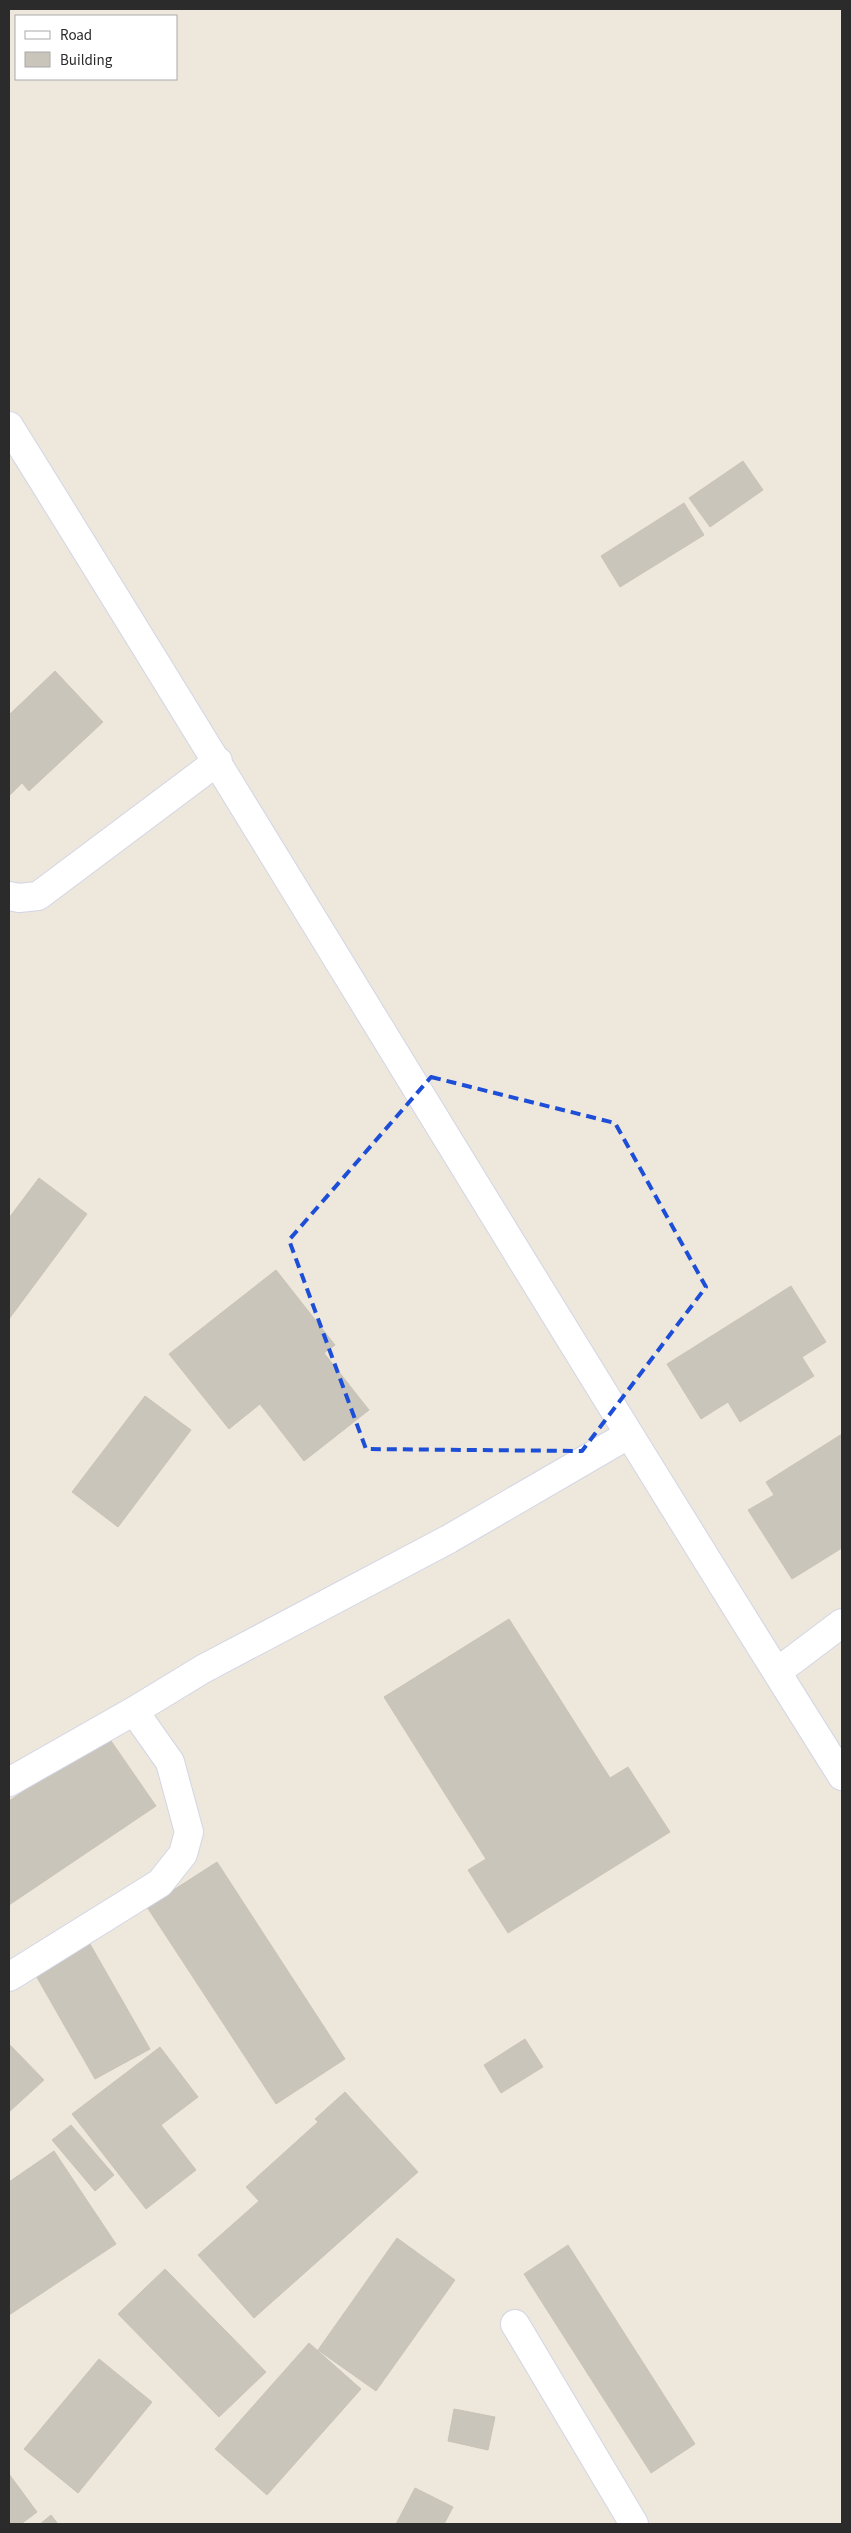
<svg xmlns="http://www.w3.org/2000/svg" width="851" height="2533" font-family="'Source Sans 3',sans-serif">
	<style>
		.building { fill: #c9c5bb; stroke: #cac3b6 }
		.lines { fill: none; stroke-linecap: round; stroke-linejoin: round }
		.minor-casing { stroke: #d2d5e5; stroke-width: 30 }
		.minor { stroke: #fff; stroke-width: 28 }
		.marked { fill: none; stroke: #1d4ed8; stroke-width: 4; stroke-dasharray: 10 6; stroke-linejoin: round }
	</style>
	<rect width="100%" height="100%" fill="#eee7dc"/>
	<path class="building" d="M743 461 763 490 710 527 689 498Z
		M684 503 704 535 620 587 601 556Z
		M55 671 103 722 29 791 22 783 9 796V715Z
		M39 1178 87 1214 9 1319V1218Z
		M276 1270 335 1345 324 1353 369 1410 304 1461 260 1404 229 1429 169 1354Z
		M791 1286 826 1342 802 1357 814 1376 740 1422 728 1402 701 1419 667 1364Z
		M145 1396 191 1430 118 1527 72 1492Z
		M842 1434V1548L792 1579 748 1510 774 1495 766 1482Z
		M509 1619 610 1778 628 1767 670 1832 508 1933 468 1870 486 1859 384 1697Z
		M107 1735 156 1806 9 1905V1801Z
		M217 1862 345 2059 276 2104 147 1907Z
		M90 1944 150 2049 95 2079 35 1974Z
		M525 2039 543 2067 501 2093 484 2065Z
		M9 2044 44 2080 9 2112Z
		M160 2047 198 2097 161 2125 196 2170 146 2209 72 2114Z
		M345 2092 418 2172 254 2318 198 2255 259 2201 246 2187 318 2122 315 2119Z
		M71 2125 114 2175 95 2191 52 2140Z
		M54 2151 116 2244 9 2315V2182Z
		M397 2238 455 2280 376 2391 318 2350Z
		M568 2245 695 2444 651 2473 524 2274Z
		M165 2269 266 2372 219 2417 118 2314Z
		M309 2343 361 2389 267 2495 215 2449Z
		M99 2359 152 2402 78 2493 24 2449Z
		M454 2409 495 2417 488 2450 448 2441Z
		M9 2474 37 2512 21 2524H9Z
		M415 2488 453 2507 444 2524H396Z
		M51 2515 58 2524H40Z"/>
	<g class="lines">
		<g class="minor-casing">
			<path id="minor" d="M9 426C289 875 560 1329 842 1776
				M9 896 19 898 38 896 218 761
				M777 1672 842 1623
				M9 1782 134 1711
				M9 1977 160 1883 183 1854 189 1832 170 1762 134 1711 203 1669 449 1539 628 1435
				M515 2324 634 2524"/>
		</g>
		<use href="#minor" class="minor"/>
	</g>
	<path class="marked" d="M431 1077 615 1123 706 1287 582 1451 366 1449 289 1240Z"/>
	<rect width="851" height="2533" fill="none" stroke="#2b2b2b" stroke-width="20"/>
	<rect x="15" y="15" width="162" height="65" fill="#ffffff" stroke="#aaaaaa"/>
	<rect x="25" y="31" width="25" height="8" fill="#ffffff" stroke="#aaaaaa"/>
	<text x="60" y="40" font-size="15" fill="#2b2b2b">Road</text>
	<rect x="25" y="52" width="25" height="15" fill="#c9c5bb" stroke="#aaaaaa"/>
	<text x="60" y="65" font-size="15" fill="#2b2b2b">Building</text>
</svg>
